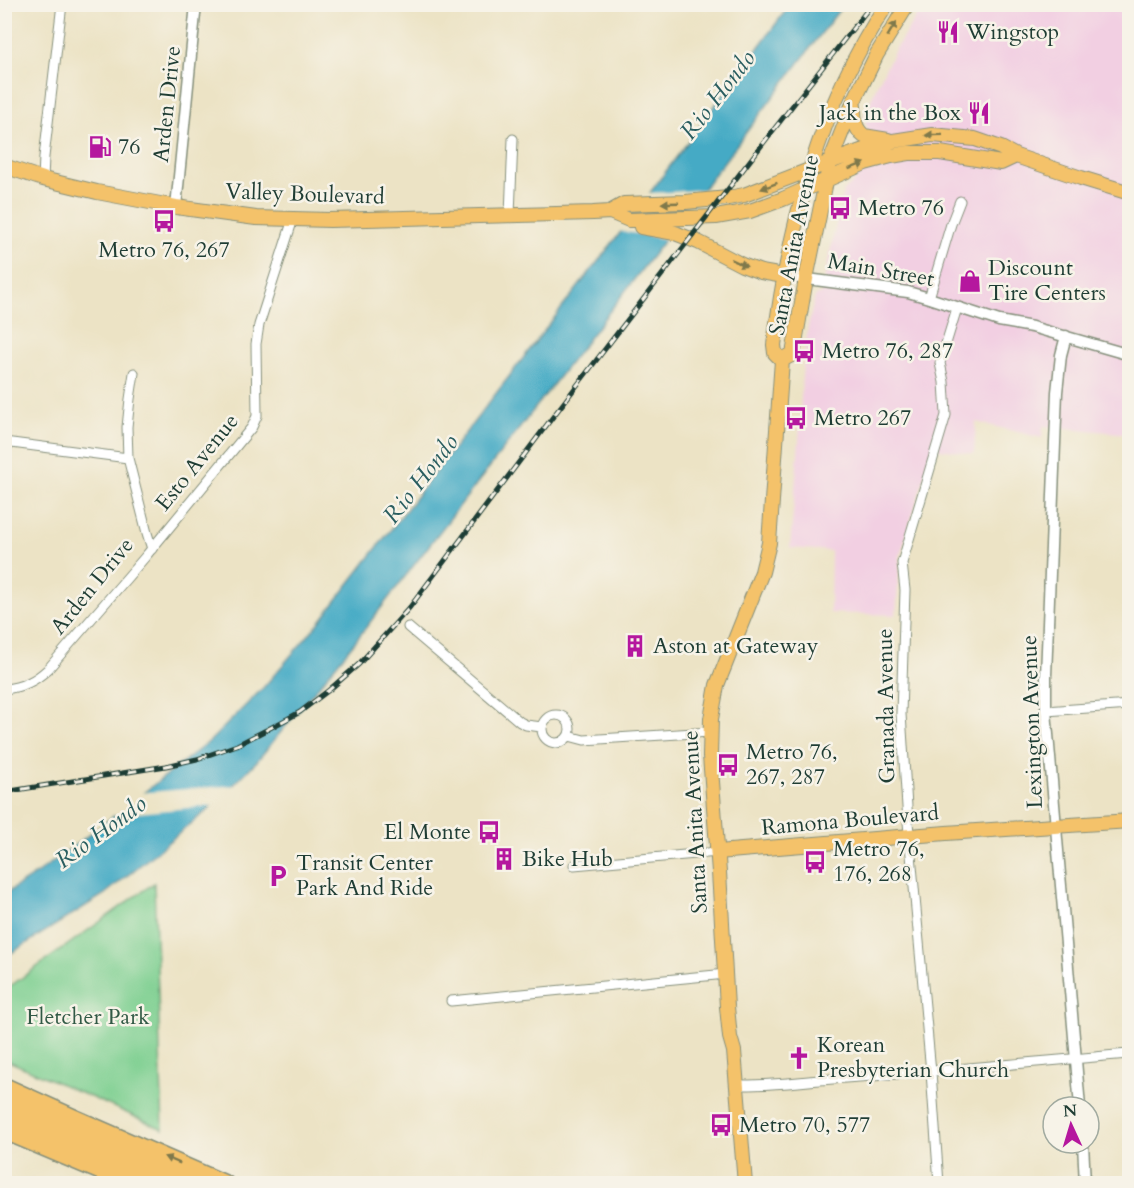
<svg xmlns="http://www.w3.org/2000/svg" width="1134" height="1188" font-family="Cardo,serif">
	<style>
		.built { fill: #f2cfe2 }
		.green { fill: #7dcf90; stroke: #4e8662; stroke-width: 1.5 }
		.water { fill: #45aac5; stroke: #32747c; stroke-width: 1.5 }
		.pier { fill: #ece3c5 }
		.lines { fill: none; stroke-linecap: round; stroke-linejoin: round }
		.minor-casing { stroke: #86907c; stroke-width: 11 }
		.tertiary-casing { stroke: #86907c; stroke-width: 13 }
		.primary-casing { stroke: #86907c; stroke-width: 16 }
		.motorway-casing { stroke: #86907c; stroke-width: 19 }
		.minor { stroke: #fff; stroke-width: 9 }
		.tertiary { stroke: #fff; stroke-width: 10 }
		.primary { stroke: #f4c26a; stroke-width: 14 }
		.motorway { stroke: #f4c26a; stroke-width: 16 }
		.rail-casing { stroke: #1f3d34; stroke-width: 5 }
		.rail { stroke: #f7f3e8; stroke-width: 3; stroke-dasharray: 9; stroke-linecap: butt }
		.oneway { fill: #7f794c }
		.labels { text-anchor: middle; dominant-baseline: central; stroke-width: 5; stroke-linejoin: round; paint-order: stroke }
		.poi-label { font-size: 22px; fill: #1f3d34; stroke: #f7f3e8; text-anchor: start }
		.street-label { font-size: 22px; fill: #1f3d34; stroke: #f7f3e8 }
		.park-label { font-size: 22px; fill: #325a46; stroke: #f7f3e8 }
		.water-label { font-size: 24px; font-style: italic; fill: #2a5e60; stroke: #f7f3e8 }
	</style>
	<rect width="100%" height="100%" fill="#f7f3e8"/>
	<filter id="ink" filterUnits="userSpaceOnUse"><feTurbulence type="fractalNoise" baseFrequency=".0167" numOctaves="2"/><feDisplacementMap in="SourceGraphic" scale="12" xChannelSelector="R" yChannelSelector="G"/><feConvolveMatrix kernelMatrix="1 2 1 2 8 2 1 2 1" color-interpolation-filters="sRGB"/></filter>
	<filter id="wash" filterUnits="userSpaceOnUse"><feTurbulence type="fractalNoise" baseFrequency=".008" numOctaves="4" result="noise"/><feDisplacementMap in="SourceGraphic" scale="24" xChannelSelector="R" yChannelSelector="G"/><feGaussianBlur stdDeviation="1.35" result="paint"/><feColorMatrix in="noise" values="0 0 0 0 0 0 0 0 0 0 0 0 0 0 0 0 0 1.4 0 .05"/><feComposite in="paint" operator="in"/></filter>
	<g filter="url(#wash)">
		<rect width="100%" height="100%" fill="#ece3c5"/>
		<path class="built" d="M924 5H1129V434L1043 426 1042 438 976 422 974 454 933 448 900 556 896 615 830 613 831 551 790 548 799 441 802 376 808 327 815 296 821 294 843 192 857 179 867 127 864 116 878 83 896 48Z"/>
		<path class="green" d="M154 883 163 1129 4 1059 5 990Z"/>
		<path class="water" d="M790 5H843L663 242 354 643 257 761 216 803 105 894 5 957V894L36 874 97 829 210 741 263 688 318 624 558 313 620 233Z"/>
		<path class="pier" d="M707 189 668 241 646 235 617 231 646 193 672 192Z
			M238 785 218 805 108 816 137 793Z"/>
	</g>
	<g filter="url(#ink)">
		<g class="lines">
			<g class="minor-casing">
				<path id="minor" d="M43 179 44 157 62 4
					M510 215 513 139
					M929 298 951 224 960 201
					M134 373 130 399 127 427 128 458 147 533 152 549
					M4 442 128 458
					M408 627 520 722 526 725 542 727
					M4 689C23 687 35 681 48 669L145 557 252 427 257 416 256 344 259 325 293 219
					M1046 711 1130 705
					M542 729a14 14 0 1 1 28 0a14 14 0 1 1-28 0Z
					M569 736 584 740 710 732
					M574 865 718 852
					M451 1001 726 974
					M737 1085C769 1086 801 1081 833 1079 932 1072 1031 1062 1130 1054
					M939 1184 931 1072 908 822 901 714 905 590 902 563 946 415 944 382 940 363 957 308"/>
			</g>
			<g class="tertiary-casing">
				<path id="tertiary" d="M176 207 196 4
					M784 276 908 292 929 298 999 321 1032 327 1130 355
					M1066 336 1061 355 1057 392 1046 676V711L1080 1107
					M1083 1143 1085 1184"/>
			</g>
			<g class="primary-casing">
				<path id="primary" d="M854 106C854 118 854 128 864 136L888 140
					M4 166 43 179 97 192 176 207 256 218 330 220 593 213 610 212 624 204 685 202 728 198 744 195 830 162 869 148 893 141 932 135 975 139 1001 148 1016 156 1081 178 1130 193
					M610 212 629 220 716 217 750 211 783 199 865 163 891 156 909 153H940L1001 163 1016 156
					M641 227 675 233 698 242 742 265 761 272 784 276
					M782 360 793 354 806 279 830 162 854 101 877 54 908 4
					M718 852 946 833 1130 821
					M745 1184 734 1051 730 1037 727 1007 719 872 710 756 711 719 717 685 762 572 769 543 782 360 775 353 774 345C789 226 819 106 887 4"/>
			</g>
			<g class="motorway-casing">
				<path id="motorway" d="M4 1086 77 1119 226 1184
					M4 1103 187 1184
					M4 1116 158 1184
					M4 1131 130 1184"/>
			</g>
			<use href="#minor" class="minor"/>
			<use href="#tertiary" class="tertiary"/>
			<use href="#primary" class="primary"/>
			<use href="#motorway" class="motorway"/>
			<g class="rail-casing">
				<path id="rail" d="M4 792 166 766 197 759 237 745 272 727 300 712 329 690 359 664 410 607 555 414 775 128 872 4"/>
			</g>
			<use href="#rail" class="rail"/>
		</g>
		<defs><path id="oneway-solid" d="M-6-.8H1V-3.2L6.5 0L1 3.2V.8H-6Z" transform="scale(1.5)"/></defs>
		<g class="oneway">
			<use href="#oneway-solid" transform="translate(892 29) rotate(-59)"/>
			<use href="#oneway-solid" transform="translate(934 135) rotate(179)"/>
			<use href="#oneway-solid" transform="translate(857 166) rotate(-21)"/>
			<use href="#oneway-solid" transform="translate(769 186) rotate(159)"/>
			<use href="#oneway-solid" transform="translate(670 203) rotate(178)"/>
			<use href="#oneway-solid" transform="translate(739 263) rotate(25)"/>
			<use href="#oneway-solid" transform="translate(172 1160) rotate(-157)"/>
		</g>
	</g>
	<defs>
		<g id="restaurant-bare" transform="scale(1.8)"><path d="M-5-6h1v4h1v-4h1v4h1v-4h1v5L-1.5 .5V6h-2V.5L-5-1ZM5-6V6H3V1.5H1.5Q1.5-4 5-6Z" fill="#b5179e" stroke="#f7f3e8" stroke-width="2.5" paint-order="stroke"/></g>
		<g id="fuel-bare" transform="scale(1.8)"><path d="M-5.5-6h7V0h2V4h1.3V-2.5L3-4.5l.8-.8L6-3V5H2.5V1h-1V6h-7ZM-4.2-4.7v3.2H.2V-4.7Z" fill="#b5179e" stroke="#f7f3e8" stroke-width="2.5" paint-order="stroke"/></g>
		<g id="bus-bare" transform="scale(1.8)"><path d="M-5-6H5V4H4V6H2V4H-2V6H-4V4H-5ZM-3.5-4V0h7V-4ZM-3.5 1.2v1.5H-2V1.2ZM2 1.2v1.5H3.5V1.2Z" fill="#b5179e" stroke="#f7f3e8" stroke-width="2.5" paint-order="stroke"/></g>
		<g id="shop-bare" transform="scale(1.8)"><path d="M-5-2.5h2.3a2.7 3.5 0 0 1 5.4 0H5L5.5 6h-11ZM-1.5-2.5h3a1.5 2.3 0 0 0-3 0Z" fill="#b5179e" stroke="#f7f3e8" stroke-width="2.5" paint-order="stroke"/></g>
		<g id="building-bare" transform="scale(1.8)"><path d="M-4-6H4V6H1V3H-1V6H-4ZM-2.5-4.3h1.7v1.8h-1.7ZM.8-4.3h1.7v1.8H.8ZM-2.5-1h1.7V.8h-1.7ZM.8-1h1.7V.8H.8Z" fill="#b5179e" stroke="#f7f3e8" stroke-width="2.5" paint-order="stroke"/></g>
		<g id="parking-bare" transform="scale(1.8)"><path d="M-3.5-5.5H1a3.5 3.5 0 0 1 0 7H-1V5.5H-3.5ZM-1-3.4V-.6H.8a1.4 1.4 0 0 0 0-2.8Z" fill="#b5179e" stroke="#f7f3e8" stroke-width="2.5" paint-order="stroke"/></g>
		<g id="church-bare" transform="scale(1.8)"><path d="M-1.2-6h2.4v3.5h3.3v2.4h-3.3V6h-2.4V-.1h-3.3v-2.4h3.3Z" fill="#b5179e" stroke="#f7f3e8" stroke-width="2.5" paint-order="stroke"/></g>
	</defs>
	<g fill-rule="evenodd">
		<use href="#restaurant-bare" x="948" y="32"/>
		<use href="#restaurant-bare" x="979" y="113"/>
		<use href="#fuel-bare" x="100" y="147"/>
		<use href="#bus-bare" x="840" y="208"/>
		<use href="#bus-bare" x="164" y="221"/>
		<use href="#shop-bare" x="970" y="281"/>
		<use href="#bus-bare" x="804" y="351"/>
		<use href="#bus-bare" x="796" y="418"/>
		<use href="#building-bare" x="635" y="646"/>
		<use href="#bus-bare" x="728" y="765"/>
		<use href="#bus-bare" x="489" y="832"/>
		<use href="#building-bare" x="504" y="859"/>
		<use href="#bus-bare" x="815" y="862"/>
		<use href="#parking-bare" x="278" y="876"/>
		<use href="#church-bare" x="799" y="1058"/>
		<use href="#bus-bare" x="721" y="1125"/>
	</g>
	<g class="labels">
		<g class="poi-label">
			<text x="966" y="32">Wingstop</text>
			<text x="961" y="113" text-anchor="end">Jack in the Box</text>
			<text x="118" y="147">76</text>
			<text x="858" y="208">Metro 76</text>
			<text x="164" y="250" text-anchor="middle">Metro 76, 267</text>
			<text x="988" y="268">Discount<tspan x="988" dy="25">Tire Centers</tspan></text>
			<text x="822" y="351">Metro 76, 287</text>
			<text x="814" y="418">Metro 267</text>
			<text x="653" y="646">Aston at Gateway</text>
			<text x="746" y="752">Metro 76,<tspan x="746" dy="25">267, 287</tspan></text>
			<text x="471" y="832" text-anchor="end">El Monte</text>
			<text x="833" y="849">Metro 76,<tspan x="833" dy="25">176, 268</tspan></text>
			<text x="522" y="859">Bike Hub</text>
			<text x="296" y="863">Transit Center<tspan x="296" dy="25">Park And Ride</tspan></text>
			<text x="817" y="1045">Korean<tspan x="817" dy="25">Presbyterian Church</tspan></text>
			<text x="739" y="1125">Metro 70, 577</text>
		</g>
		<g class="street-label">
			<text transform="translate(167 104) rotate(-84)">Arden Drive</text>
			<text transform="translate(305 194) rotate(2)">Valley Boulevard</text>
			<text transform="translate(794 245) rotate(-79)">Santa Anita Avenue</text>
			<text transform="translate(881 270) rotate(10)">Main Street</text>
			<text transform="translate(197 462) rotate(-51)">Esto Avenue</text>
			<text transform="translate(92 586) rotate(-51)">Arden Drive</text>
			<text transform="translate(886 706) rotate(-91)">Granada Avenue</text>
			<text transform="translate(1032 722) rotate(-92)">Lexington Avenue</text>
			<text transform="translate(850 820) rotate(-5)">Ramona Boulevard</text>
			<text transform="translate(695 822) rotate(-93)">Santa Anita Avenue</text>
		</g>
		<g class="park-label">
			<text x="88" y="1017">Fletcher Park</text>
		</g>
		<g class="water-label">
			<text transform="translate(718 95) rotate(-52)">Rio Hondo</text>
			<text transform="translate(421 479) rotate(-52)">Rio Hondo</text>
			<text transform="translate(101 832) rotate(-36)">Rio Hondo</text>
		</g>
	</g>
	<rect width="1134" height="1188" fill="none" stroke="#f7f3e8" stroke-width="24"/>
	<g transform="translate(1071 1125) rotate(356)"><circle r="28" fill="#f7f3e8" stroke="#a1aaa0" stroke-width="1.5"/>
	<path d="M0-4.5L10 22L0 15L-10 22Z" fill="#b5179e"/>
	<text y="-9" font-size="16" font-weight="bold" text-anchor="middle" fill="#1f3d34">N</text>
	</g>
</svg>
